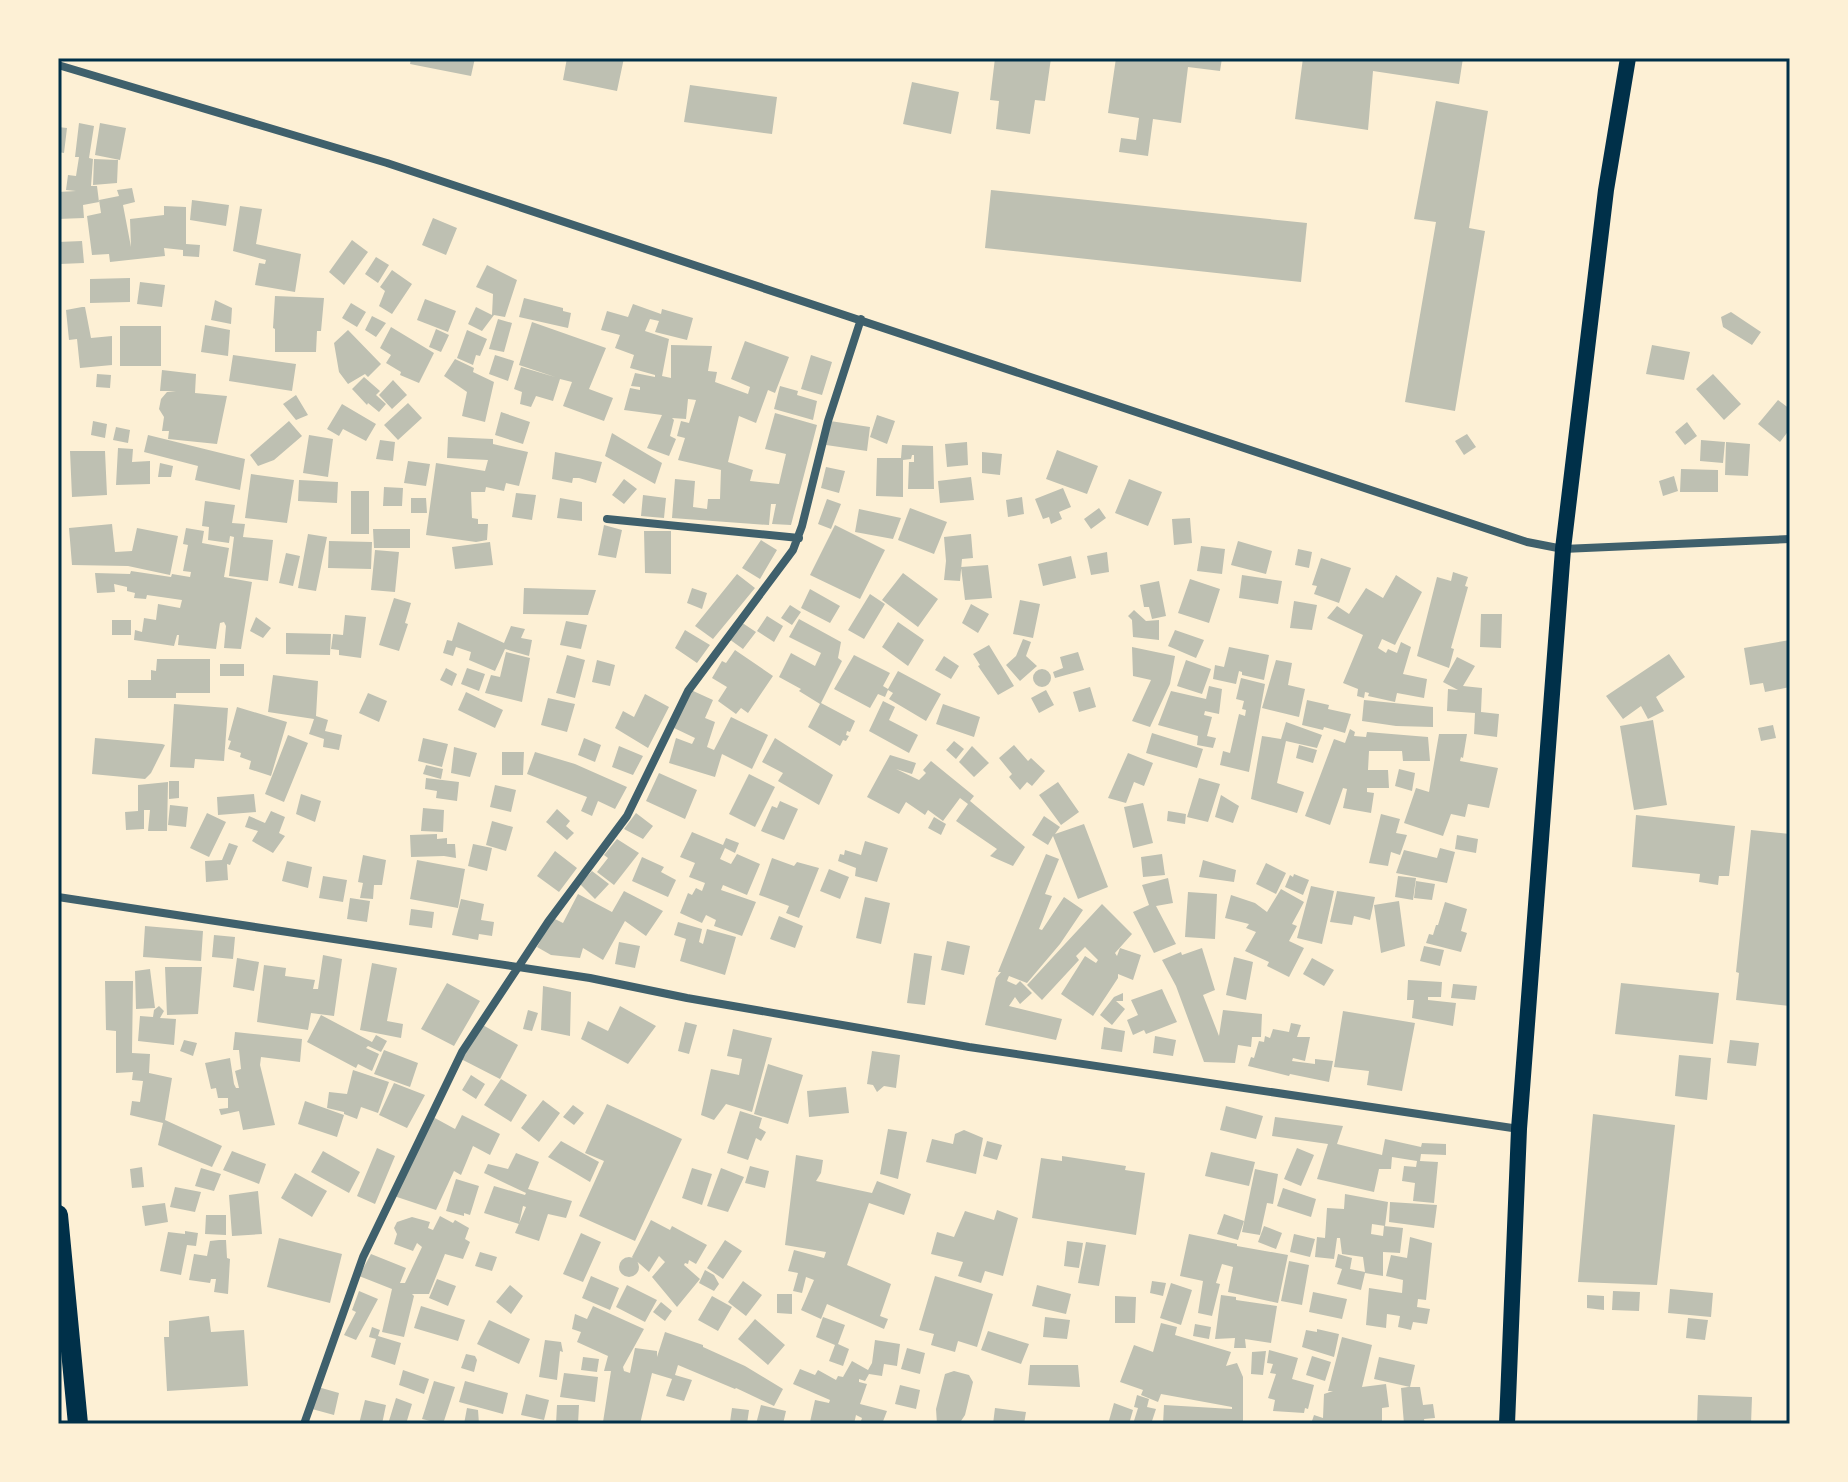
<svg xmlns="http://www.w3.org/2000/svg" width="1848" height="1482" font-family="Lora,serif">
	<style>
		.building { fill: #bec0b2 }
		.lines { fill: none; stroke-linecap: round; stroke-linejoin: round }
		.minor { stroke: #3f606c; stroke-width: 8 }
		.secondary { stroke: #003049; stroke-width: 16 }
		.primary { stroke: #003049; stroke-width: 20 }
		.neatline { fill: none; stroke: #003049; stroke-width: 3 }
	</style>
	<rect width="100%" height="100%" fill="#fdf0d5"/>
	<path class="building" d="M411 58H475L471 76 410 64Z
		M567 58H624L617 91 563 80Z
		M995 58H1051L1045 101 1035 100 1030 134 996 129 999 101 990 100Z
		M1116 58H1222L1220 71 1188 67 1181 123 1153 119 1148 156 1119 152 1121 138 1136 140 1139 118 1108 113Z
		M1303 58H1463L1459 84 1373 71 1368 130 1295 119Z
		M912 82 959 92 951 134 903 124Z
		M690 85 777 97 772 134 684 122Z
		M1436 101 1488 111 1469 228 1485 231 1455 411 1405 402 1436 222 1414 219Z
		M79 123 94 126 89 158 93 159 91 186H97L99 202 83 205 84 218 58 219V192L76 191 66 190 68 175 76 176 79 157H75Z
		M100 123 126 128 120 160 95 155Z
		M58 127 67 128 64 153 58 152Z
		M94 159 118 160 117 183 93 185Z
		M132 188 135 202 123 205 131 247 130 219 164 215V206L186 207V244L200 245 199 257 183 256V250L164 248 165 256 110 262 109 254 92 255 87 216 101 213 99 200 119 196 117 190Z
		M991 190 1307 223 1301 282 985 248Z
		M192 200 229 205 226 226 190 220Z
		M240 206 262 209 256 244 301 254 295 292 255 285 259 263 265 264 266 260 233 251Z
		M433 218 457 228 446 255 422 245Z
		M352 240 368 252 344 285 329 272Z
		M82 241 84 263 60 264 58 242Z
		M376 257 389 265 378 283 365 274Z
		M487 265 517 280 505 317 494 315 482 331 468 324 476 307 492 315 493 294 476 287Z
		M392 270 412 284 392 314 379 306 385 291 380 287Z
		M130 278V302L90 303V279Z
		M140 282 165 285 162 307 137 304Z
		M275 296 324 298 321 331H317L316 352H275V329L273 328Z
		M524 298 563 308V311L571 313 568 328 519 317Z
		M425 299 456 311 448 332 417 320Z
		M215 300 232 308 231 324 211 320Z
		M351 303 366 312 357 327 342 318Z
		M633 304 661 314 662 309 693 318 687 340 655 332 659 321 650 319 645 331 669 339 662 376 671 378V345L712 346 708 371 717 372 715 382 748 394 750 387 731 379 745 341 789 357 775 393 768 390 756 423 739 416 728 462 753 470 750 481 779 484 786 454 765 449 775 413 817 425 791 525 772 524 776 504H771L769 525 672 518 675 479 695 481 693 507 707 509 708 499H720L721 470 678 460 685 438 677 436 681 421 689 423 696 400 688 399 686 419 672 418 674 420 670 436 676 439 669 456 647 448 662 415 624 410 630 388 640 390V387L631 386 635 373 655 377V375L630 368 634 355 615 348 620 335 601 330 607 311 628 317Z
		M82 307H85L91 338 112 336V365L80 368 77 339 69 340 66 310Z
		M1731 312 1761 332 1752 345 1723 327 1721 317Z
		M372 316 386 323 376 337 365 330Z
		M498 319 512 323 504 352 489 349Z
		M532 322 606 348 589 389 613 398 604 421 563 406 572 382 560 379 553 401 536 396 531 407 520 404 522 392 514 389 521 367 555 377 519 365Z
		M205 325 230 330 228 356 201 352Z
		M120 326H161V366H120Z
		M391 327 434 353 419 383 400 375 401 372 386 363 391 355 380 348Z
		M436 329 449 335 441 352 429 347Z
		M348 330 381 364 368 377 365 374 348 384 339 372 334 343Z
		M467 330 487 339 480 356 476 355 473 365 457 358Z
		M1652 345 1690 352 1684 380 1646 374Z
		M233 355 296 364 292 391 229 381Z
		M495 355 514 361 508 381 489 374Z
		M811 355 832 362 822 395 801 389Z
		M455 359 474 368 473 372 494 382 485 422 462 416 467 392 444 376Z
		M162 370 196 374 195 393 227 396 217 444 168 439 169 431H162L164 417 159 409 161 399 167 392 176 391H160Z
		M97 374 111 375 110 388 96 387Z
		M1713 374 1741 404 1724 420 1696 389Z
		M364 377 380 391 376 395 386 404 379 412 368 403 367 405 352 389Z
		M393 380 407 395 392 409 379 395Z
		M780 386 798 391 797 395 817 401 813 420 774 409Z
		M296 395 308 415 296 420 283 404Z
		M1778 400 1790 409V429L1780 442 1758 424Z
		M408 403 422 418 398 440 384 425Z
		M342 404 376 424 366 441 343 429 339 436 327 429Z
		M501 412 530 422 523 444 495 435Z
		M877 415 895 421 887 444 870 437Z
		M93 421 107 424 105 438 91 435Z
		M289 421 302 436 274 460 258 466 250 455Z
		M830 421 870 427 867 451 826 445Z
		M1687 422 1697 436 1685 445 1675 432Z
		M116 427 130 430 128 443 113 440Z
		M612 433 662 463 655 484 605 456Z
		M1467 434 1476 447 1464 455 1455 441Z
		M148 435 245 459 240 490 195 480 198 466 144 452Z
		M309 435 333 439 328 477 303 473Z
		M448 437 493 439V444L528 452 519 486 506 483 504 491 486 487 485 492H471L472 518 478 519V524H488L487 540 476 542 426 535 436 463 485 471 488 460 447 458Z
		M380 440 395 442 393 461 376 459Z
		M1701 440 1725 442 1723 463 1700 461Z
		M967 442 968 465 947 467 945 444Z
		M1726 442 1750 444 1748 476 1725 475Z
		M902 445 933 446 934 489H908L909 462H914V455H912L911 459 903 460V497L876 496 877 458H901Z
		M118 448 133 449 132 462 150 461V484L116 485Z
		M1057 450 1098 466 1087 494 1046 479Z
		M70 451H105L107 495 72 497Z
		M555 452 602 462 596 483 579 478H573L572 483 552 479Z
		M982 452 1002 454 1000 475 982 473Z
		M408 461 430 464 426 486 404 483Z
		M160 463 173 466 171 477H158Z
		M826 467 845 471 839 493 821 488Z
		M1681 469 1718 470V492H1680Z
		M251 474 294 480 287 523 245 518Z
		M1674 476 1678 491 1663 496 1659 481Z
		M971 477 974 500 940 503 938 481Z
		M624 479 637 489 624 504 612 495Z
		M1129 479 1162 492 1148 526 1115 513Z
		M299 480 338 482 337 503 298 501Z
		M384 487 403 488 402 506H383Z
		M1063 488 1071 507 1059 512 1062 519 1051 524 1049 517 1043 519 1035 499Z
		M351 491H369V534H351Z
		M516 493 536 495 532 520 512 517Z
		M643 495 666 498 664 518 641 516Z
		M1022 497 1024 514 1008 517 1006 500Z
		M411 498H426L427 513H411Z
		M560 498 582 502V521L557 518Z
		M827 499 841 504 831 529 818 524Z
		M205 501 235 505 232 523 245 524 243 537 273 540 268 581 229 576 234 537 230 536 229 543 208 540 209 527 202 526Z
		M910 508 947 522 934 554 898 540Z
		M1099 508 1106 518 1091 529 1084 519Z
		M859 509 901 518 893 539 855 532Z
		M1190 518 1192 543 1174 545 1172 519Z
		M112 524 115 552 132 551 137 528 178 536 170 575 128 566 72 565 69 528Z
		M604 525 622 530 616 558 598 555Z
		M835 525 885 550 860 599 810 575Z
		M186 528 204 531 202 543 229 548 224 577 252 582 241 649 224 648 226 626 224 622 220 623 216 649 178 645 179 635H177L174 646 134 640 135 630 142 632 144 618 156 620 158 604 180 608 182 600 147 595 146 599 134 598 135 593 127 591V587L114 584 115 592 97 593 95 573 130 574 131 571 171 577 172 574 190 577 191 572 183 571 188 545 183 544Z
		M373 529H410V548H374Z
		M644 531H671V574L645 573Z
		M308 534 327 537 316 591 298 588Z
		M971 534 973 558 962 559 960 581 944 580 946 561 944 537Z
		M761 540 777 550 760 579 742 568Z
		M329 541 372 542 371 569 328 568Z
		M1238 541 1272 551 1266 574 1231 565Z
		M490 542 493 565 455 569 452 547Z
		M1201 546 1225 549 1222 574 1197 571Z
		M1298 549 1312 552 1309 568 1295 565Z
		M375 550 399 552 395 592 371 590Z
		M1107 552 1109 572 1091 575 1087 556Z
		M286 553 300 556 293 586 279 583Z
		M1071 556 1076 578 1043 586 1038 564Z
		M1321 558 1351 568 1339 603 1314 594 1317 586 1312 585Z
		M988 565 992 598 965 600 961 567Z
		M1453 572 1468 577 1465 586 1468 587 1451 648 1454 649 1449 668 1417 656 1437 577 1451 581Z
		M903 573 938 599 918 627 882 600Z
		M737 574 755 588 713 639 695 626Z
		M1242 575 1282 581 1278 604 1239 598Z
		M1396 575 1422 592 1395 645 1382 639 1378 648 1386 653 1388 649 1397 653 1401 642 1411 647 1403 674 1427 679 1424 698 1397 693 1395 702 1368 696 1369 693 1365 692 1364 698 1357 696 1358 689 1343 683 1363 635 1327 618 1337 606 1349 614 1366 588 1383 598Z
		M1190 579 1220 589 1209 623 1178 613Z
		M1159 581 1166 616 1152 619 1149 607H1144L1140 585Z
		M524 588 596 590 588 615 523 614Z
		M692 588 707 593 702 609 687 603Z
		M810 589 840 606 830 623 801 608Z
		M870 594 885 604 864 639 848 630Z
		M394 598 411 603 405 623 408 624 399 651 379 645Z
		M1020 600 1040 604 1033 638 1013 634Z
		M1294 601 1317 605 1312 630 1290 628Z
		M971 604 989 614 978 633 962 623Z
		M790 605 801 612 792 625 781 618Z
		M1134 610 1146 621 1159 620V640L1133 637 1132 620 1128 616Z
		M1481 614H1502L1501 648 1480 647Z
		M345 615 366 617 361 658 339 655V650L331 649 333 634 343 635Z
		M767 616 783 626 774 642 757 631Z
		M256 617 271 628 263 638 250 631Z
		M799 619 841 642 838 658 842 661 821 703 855 721 850 732 847 731 846 735 849 736 846 741 843 740 840 746 808 727 820 704 799 691 801 689 779 677 791 653 815 666 821 653 789 637Z
		M112 620H131V635H112Z
		M566 621 587 625 581 649 560 645Z
		M458 622 504 643 511 626 525 629 521 638 532 640 529 656 505 649 495 671 469 660 471 652 456 647 453 656 443 653 447 640 452 641Z
		M741 622 756 632 743 649 729 639Z
		M898 622 924 640 908 666 882 647Z
		M685 630 710 645 697 663 675 648Z
		M1175 630 1204 640 1196 658 1168 646Z
		M286 633 331 634 330 655 286 654Z
		M1023 639 1031 642 1026 656 1037 666 1020 681 1006 665 1016 656Z
		M1790 640V687L1765 692 1763 683 1750 685 1744 648Z
		M989 645 1014 686 998 695 978 666 980 665 973 654Z
		M1132 647 1175 656 1170 684 1150 727 1132 721 1151 680 1133 676Z
		M1229 647 1269 655 1264 680 1242 675V672L1239 671 1236 684 1213 679 1215 665 1224 667Z
		M735 650 773 676 748 713 741 708 736 714 718 701 727 687 712 678 722 661 726 663Z
		M506 652 530 658 522 702 485 693 491 675 500 677Z
		M1078 652 1084 670 1055 678 1053 672 1063 668 1060 657Z
		M1669 654 1685 677 1656 697 1664 711 1648 719 1641 706 1623 719 1606 696Z
		M567 655 585 660 575 698 556 693Z
		M854 655 890 673 883 686 888 689 898 671 941 694 926 721 889 699 893 693 888 690 885 697 878 694 870 708 834 689Z
		M944 656 959 666 951 679 935 670Z
		M1457 657 1475 666 1463 686 1482 688 1481 712 1499 714 1497 737 1474 734 1475 713 1447 711 1448 689 1458 690 1443 682Z
		M157 659H210V693H176V698H128V680H151V670L156 671Z
		M597 660 615 665 610 686 592 682Z
		M1186 660 1211 669 1202 694 1177 686Z
		M1276 660 1292 663 1288 685 1305 689 1299 717 1262 708Z
		M220 664H244V676H220Z
		M446 668 457 674 452 686 440 680Z
		M467 668 485 674 479 691 461 684Z
		M1033 678a9 9 0 1 1 18 0a9 9 0 1 1-18 0Z
		M273 675 318 681 316 716 328 720 325 731 342 735 339 750 323 747 324 739 309 734 314 719 268 712Z
		M1241 678 1265 684 1249 772 1220 765 1223 751 1230 753 1239 714 1245 716 1246 710 1242 709 1244 701 1236 699Z
		M1209 686 1222 689 1219 714 1205 711 1204 715 1212 717 1207 736 1216 738 1213 748 1197 745 1198 736 1158 725 1171 691 1206 699Z
		M1090 687 1096 707 1079 712 1073 692Z
		M691 690 713 700 705 718 715 722 707 747 714 750 731 717 768 735 752 769 722 754 715 777 669 763 676 738 692 744 695 738 674 728Z
		M1046 690 1054 705 1039 713 1031 698Z
		M466 692 503 710 495 728 458 710Z
		M368 693 387 701 379 722 359 713Z
		M645 694 669 707 648 748 615 728 623 711 634 717Z
		M548 698 575 704 567 732 541 725Z
		M1307 700 1329 705 1328 709 1351 714 1345 733 1324 727 1323 730 1302 725Z
		M1364 700 1433 707V727L1396 726 1362 721Z
		M883 701 895 707 889 720 918 735 909 753 869 731Z
		M174 704 228 708 224 761 195 759 194 768 170 767Z
		M943 704 980 717 974 737 936 724Z
		M237 707 287 722 271 776 249 769 251 761 240 757 241 753 228 749 231 741 228 740Z
		M1653 720 1667 805 1634 810 1620 726Z
		M1286 722 1322 735 1317 748 1286 741 1277 783 1304 792 1297 813 1251 799 1262 736 1281 739Z
		M1773 725 1776 738 1761 741 1758 728Z
		M1350 729 1355 732 1354 736 1366 737 1367 732 1428 737 1430 761H1403L1402 751H1369L1368 770H1388L1389 788H1367V792L1374 793 1371 813 1343 808 1347 789 1343 788 1330 825 1305 816 1334 739 1345 743Z
		M1152 733 1203 749 1197 768 1146 753Z
		M1439 734H1467L1463 758 1461 757 1460 761 1498 768 1489 808 1468 804 1465 817 1451 814 1443 836 1404 823 1416 788 1429 792Z
		M288 735 308 743 284 802 265 794Z
		M95 738 162 744 165 745 151 773 145 779 92 774Z
		M423 738 448 744 442 767 418 761Z
		M584 738 601 745 595 762 578 755Z
		M775 738 833 775 819 805 778 781 783 773 762 762Z
		M954 741 964 749 956 759 946 750Z
		M1014 745 1028 761 1031 758 1045 771 1032 786 1027 782 1020 790 1009 777 1012 774 999 758Z
		M1299 745 1317 750 1313 763 1296 758Z
		M619 746 643 756 633 775 612 767Z
		M972 746 989 763 974 777 959 762Z
		M454 747 477 753 470 777 451 773Z
		M502 752H524L523 775H502Z
		M535 752 575 764 627 787 615 809 598 801 592 816 581 811 587 797 527 774Z
		M1128 753 1153 763 1144 786 1134 782 1126 803 1108 798Z
		M890 755 916 763 912 774 896 769 919 780 926 773 923 770 931 761 974 796 970 801 1025 847 1013 866 990 856 997 849 956 821 968 804 960 798 943 821 928 810 925 815 906 802 899 814 867 797Z
		M426 765 443 769 441 779 423 774Z
		M1399 769 1415 773 1412 791 1395 786Z
		M659 773 697 790 685 819 646 801Z
		M749 774 775 787 755 827 729 814Z
		M426 778 459 782 457 801 436 798 437 791 425 789Z
		M1199 778 1220 784 1208 822 1187 817Z
		M169 781H179V798L169 799Z
		M168 782 167 831H148L150 810H144V829L126 830 125 812 138 811V785Z
		M1058 782 1079 812 1061 825 1039 795Z
		M495 785 516 790 511 812 490 807Z
		M254 794 256 812 218 815 217 797Z
		M301 794 321 801 315 822 296 814Z
		M1221 795 1239 806 1233 823 1215 817Z
		M780 801 798 809 784 840 761 831 772 806 777 808Z
		M1143 803 1153 843 1133 848 1124 807Z
		M170 805 188 807 186 827 168 825Z
		M423 808 444 810 443 832 421 831Z
		M557 809 570 821 566 826 574 833 567 840 546 822Z
		M271 811 285 817 279 833 285 836 273 853 252 841 258 831 245 827 249 816 265 823Z
		M1168 811 1186 814 1185 824 1167 821Z
		M207 813 226 822 209 857 190 848Z
		M636 813 653 826 643 839 624 829Z
		M1381 814 1400 819 1396 833 1407 835 1400 855 1391 852 1388 866 1369 863Z
		M1636 815 1735 826 1729 876H1719L1718 885 1699 882 1700 874 1632 867Z
		M1044 816 1060 827 1055 834 1084 824 1108 887 1078 899 1053 836 1048 845 1032 835Z
		M934 817 946 824 941 835 928 828Z
		M492 821 513 827 506 851 486 845Z
		M1751 830 1790 834V1006L1736 1000 1739 973 1736 972Z
		M692 832 723 845 726 838 739 843 735 853 725 848 720 859 731 864 737 854 760 864 747 895 723 885 721 890 756 902 742 936 714 926 716 920 706 915 702 923 680 913 688 893 692 895 696 888 702 891 705 883 689 877 695 863 680 857Z
		M437 834V839L447 838V844H455L456 858 444 856 411 857 410 835Z
		M1457 835 1478 839 1476 853 1455 849Z
		M617 839 639 853 614 885 597 872 608 858 604 855Z
		M865 841 888 848 877 882 855 876 856 868 838 861 840 854 844 855 845 850 861 855Z
		M229 843 238 846 230 865 227 864 228 880 206 882 205 861 222 860Z
		M473 844 492 848 487 871 468 866Z
		M1440 848 1455 852 1447 883 1396 873 1404 850 1437 858Z
		M555 851 577 868 559 892 537 876Z
		M1046 854 1059 859 1045 894 1052 896 1039 929 1042 930 1064 897 1083 910 1060 944 1027 983 1009 976 1007 981 1016 985 1020 981 1032 993 1020 1004 1015 997 1009 1006 1062 1019 1056 1040 985 1025 996 978 1001 972H998Z
		M1162 854 1165 875 1143 877 1141 857Z
		M363 855 386 860 382 885H374L373 899 360 898 363 883 358 882Z
		M642 857 664 867 661 872 676 880 668 897 632 881Z
		M772 858 794 866 797 862 819 868 799 918 786 913 789 906 759 895Z
		M417 860 465 869 458 908 410 899Z
		M1203 860 1236 870 1234 882 1199 877Z
		M287 861 312 867 308 888 282 881Z
		M1266 863 1286 873 1276 894 1256 884Z
		M829 869 849 877 840 899 820 891Z
		M592 871 609 884 595 899 580 884Z
		M1294 874 1309 880 1303 895 1285 887 1290 875 1293 877Z
		M323 876 347 880 343 902 319 898Z
		M1398 876 1416 878 1413 900 1395 897Z
		M1168 878 1173 903 1156 906 1176 944 1154 953 1133 912 1149 905 1142 885Z
		M1416 881 1435 884 1432 900 1414 898Z
		M1311 886 1334 891 1322 944 1297 938Z
		M1281 889 1304 902 1292 924 1297 926 1289 941 1304 948 1289 977 1267 966 1269 962 1245 951 1256 932 1246 928 1249 924 1225 918 1231 895 1255 903 1267 912Z
		M624 891 663 911 646 936 625 921 603 960 583 948 580 958 551 955 537 947 553 918 563 923 578 894 612 912Z
		M1337 891 1375 897 1370 920 1354 916 1352 925 1330 922Z
		M1188 892 1217 894 1215 939 1185 937Z
		M865 897 890 903 881 944 856 938Z
		M350 898 370 901 367 922 347 919Z
		M461 899 484 904 481 920 494 922 492 936 479 934 478 940 452 935Z
		M1399 901 1405 946 1381 953 1374 905Z
		M1445 902 1467 909 1461 931 1467 933 1461 952 1426 943 1429 934 1433 935 1436 925H1438Z
		M1102 904 1132 934 1115 953 1117 956 1120 948 1141 955 1133 980 1118 974V978L1093 1016 1061 994 1085 956 1096 963 1098 960 1085 947 1076 956 1079 960 1042 1000 1027 985Z
		M411 909 434 912 432 928 409 925Z
		M779 916 803 926 795 948 770 939Z
		M678 922 702 929 699 942 703 944 707 929 736 937 725 975 680 961 686 939 674 935Z
		M145 926 203 931 201 961 143 957Z
		M214 935 235 937 233 959 212 957Z
		M947 941 970 946 964 975 941 970Z
		M619 942 640 946 635 968 615 964Z
		M1424 946 1444 950 1440 966 1420 961Z
		M1202 948 1215 990 1203 995 1219 1036 1223 1010 1262 1014 1261 1037H1252L1251 1047 1238 1045 1235 1063 1204 1062 1176 986 1162 960 1181 952 1182 955Z
		M914 953 932 956 925 1005 907 1003Z
		M323 955 342 959 334 1016 311 1013 308 1030 257 1022 264 965 286 968 285 976 315 980 313 989H318Z
		M1234 957 1253 962 1246 1000 1226 995Z
		M237 958 259 962 254 991 233 987Z
		M1312 958 1334 970 1324 986 1303 974Z
		M372 963 397 968 387 1021 403 1024 401 1038 360 1030Z
		M165 967H202L198 1014 167 1015Z
		M150 969 155 1008 136 1009 135 971Z
		M1408 980 1442 982 1441 997H1428V1000L1456 1003 1453 1026 1412 1018 1414 1000H1407Z
		M105 981H133L132 1053 150 1054 149 1073 172 1078 165 1120 222 1146 212 1167 158 1145 163 1123 130 1115 132 1101 140 1102 143 1081 132 1080 133 1072 116 1073V1031L106 1030Z
		M447 983 480 1001 454 1046 421 1029Z
		M1621 983 1719 993 1713 1044 1615 1034Z
		M1453 984 1477 986 1475 1000 1451 998Z
		M543 986 571 992 570 1036 541 1030Z
		M1162 989 1177 1022 1146 1034 1144 1030 1133 1035 1127 1020 1138 1015 1131 1000Z
		M1123 993V1001H1116L1125 1009 1112 1025 1100 1015 1114 997Z
		M159 1006 164 1011 160 1018 176 1019 174 1045 138 1041 140 1016 153 1017 154 1010Z
		M620 1006 656 1026 628 1064 581 1039 588 1021 608 1031Z
		M528 1010 538 1013 532 1031 523 1029Z
		M1343 1011 1415 1023 1402 1091 1367 1085 1369 1071 1334 1067Z
		M321 1015 372 1042 376 1035 387 1041 381 1052 368 1046 366 1048 379 1054 372 1071 358 1064 356 1068 307 1042Z
		M685 1022 697 1025 689 1054 678 1051Z
		M1291 1023 1301 1025 1297 1037H1310L1305 1061 1293 1058 1292 1061 1315 1064V1059L1333 1061 1329 1082 1290 1074 1289 1076 1248 1066 1251 1057 1254 1058 1259 1041 1264 1042 1265 1036 1270 1038 1273 1029 1289 1032Z
		M481 1024 518 1045 500 1079 461 1059Z
		M1104 1027 1125 1031 1122 1052 1101 1049Z
		M733 1029 772 1038 752 1112 726 1104 714 1120 701 1115 711 1069 739 1075 742 1059 727 1056Z
		M235 1032 302 1039 300 1062 261 1057 260 1065 275 1125 243 1130 239 1111 221 1115 219 1109 228 1108V1098H218L216 1088 211 1089 205 1063 230 1058 234 1084 236 1088H239L235 1071 241 1069 239 1050H233Z
		M1155 1036 1176 1040 1173 1056 1153 1053Z
		M184 1040 197 1043 193 1056 180 1051Z
		M1730 1040 1759 1043 1756 1066 1727 1063Z
		M384 1050 418 1063 410 1087 374 1074Z
		M872 1051 900 1055 896 1088 884 1086 877 1092 873 1085 867 1084Z
		M1679 1055 1711 1058 1707 1100 1675 1096Z
		M768 1064 803 1075 788 1124 754 1114Z
		M353 1070 389 1082 378 1113 361 1107 357 1119 344 1114V1112L327 1108 329 1092 347 1094Z
		M471 1075 485 1084 476 1099 462 1090Z
		M501 1079 527 1095 511 1122 484 1105Z
		M394 1083 425 1095 407 1128 379 1115Z
		M846 1087 849 1113 809 1117 807 1091Z
		M543 1100 560 1113 539 1142 521 1128Z
		M305 1101 344 1115 337 1137 298 1124Z
		M607 1104 682 1139 635 1241 579 1216 604 1161 585 1153Z
		M573 1105 584 1113 574 1125 563 1117Z
		M1226 1106 1263 1116 1256 1139 1220 1130Z
		M740 1111 762 1118 759 1128 766 1132 761 1141 756 1138 748 1160 727 1153Z
		M1593 1114 1675 1125 1657 1285 1578 1282Z
		M462 1115 500 1134 490 1155 473 1146 461 1175 454 1171 436 1210 394 1196 433 1117 455 1129Z
		M1275 1117 1343 1126 1337 1144 1382 1155 1385 1139 1421 1147 1422 1143 1446 1144V1155L1421 1154 1420 1161 1438 1162 1434 1203 1413 1201 1415 1183 1402 1181 1404 1166 1416 1167 1417 1161 1392 1157 1391 1169H1379L1374 1192 1317 1179 1328 1144 1272 1136Z
		M888 1129 907 1132 898 1179 880 1174Z
		M964 1130 983 1138 976 1174 926 1162 932 1139 953 1144 955 1134Z
		M561 1141 599 1162 590 1182 548 1157Z
		M987 1141 1002 1145 997 1160 983 1156Z
		M377 1148 395 1156 375 1204 357 1196Z
		M1297 1148 1314 1155 1301 1186 1284 1179Z
		M232 1151 266 1164 259 1184 223 1170Z
		M323 1151 360 1172 349 1193 311 1172Z
		M1211 1152 1255 1162 1249 1186 1205 1176Z
		M516 1153 539 1162 528 1189 572 1201 566 1218 548 1214 539 1241 515 1233 526 1207 523 1206 519 1224 484 1213 494 1186 525 1195 526 1193 484 1173 488 1164 508 1169Z
		M796 1155 823 1160 821 1173 816 1181 872 1193 877 1181 911 1194 904 1215 869 1203 847 1265 891 1284 880 1316 888 1319 884 1329 827 1304 821 1319 801 1310 814 1280 806 1277 802 1293 793 1291 798 1273 788 1271 794 1250 824 1258 826 1252 785 1245Z
		M1062 1156 1126 1166 1125 1170 1145 1173 1136 1235 1032 1218 1041 1158 1062 1161Z
		M750 1166 769 1171 765 1188 745 1183Z
		M142 1167 144 1187 132 1188 130 1169Z
		M201 1168 221 1174 214 1191 195 1186Z
		M692 1168 712 1174 702 1205 682 1198Z
		M721 1168 744 1177 728 1212 707 1206Z
		M1255 1169 1278 1174 1273 1204 1267 1203 1260 1235 1242 1232Z
		M295 1173 327 1191 312 1217 281 1198Z
		M456 1179 479 1186 470 1215 464 1213V1216L446 1211Z
		M175 1187 201 1192 195 1212 170 1207Z
		M1283 1188 1316 1199 1311 1217 1277 1206Z
		M258 1191 262 1234 232 1236 229 1195Z
		M1345 1194 1388 1202 1385 1226 1372 1224 1371 1234 1383 1236 1384 1226 1403 1228 1400 1253 1383 1252V1276L1365 1273 1361 1290 1337 1284 1342 1269 1335 1267 1338 1254 1352 1258 1350 1269 1365 1272 1363 1257 1342 1254 1340 1238H1337L1334 1259 1315 1257 1317 1237 1325 1238 1327 1208 1344 1209Z
		M1390 1202 1437 1205 1434 1228 1389 1222Z
		M165 1203 168 1222 145 1226 142 1206Z
		M997 1210 1018 1218 1003 1276 985 1271 981 1283 958 1276 963 1262 931 1254 937 1232 954 1237 965 1211 994 1220Z
		M1224 1214 1244 1221 1238 1240 1217 1234Z
		M206 1215H226V1235L205 1234Z
		M440 1216 453 1223 455 1220 469 1228 465 1239 470 1242 463 1259 445 1254 429 1294H412L414 1296 404 1337 382 1332 392 1289 359 1276 371 1254 406 1268 400 1283H405L422 1247 417 1243 413 1251 394 1244 397 1234 394 1228 397 1222 412 1217 430 1222 428 1228 433 1230Z
		M651 1220 670 1230 672 1226 707 1245 696 1264 689 1260 688 1264 685 1263 684 1265 700 1279 677 1307 652 1277 665 1262 659 1256 649 1272 632 1257Z
		M1264 1226 1282 1233 1276 1249 1258 1242Z
		M185 1231 198 1233 196 1246 187 1245 181 1275 160 1271 168 1232 185 1234Z
		M581 1233 601 1242 583 1282 563 1274Z
		M1189 1234 1237 1244V1246L1288 1255 1278 1303 1228 1292 1233 1267 1222 1264 1216 1283 1220 1284 1212 1316 1198 1313 1203 1281 1180 1276Z
		M1294 1234 1315 1239 1310 1257 1290 1252Z
		M1410 1237 1432 1243 1426 1300 1418 1299 1417 1307 1430 1309 1427 1324 1413 1322 1411 1330 1398 1327 1400 1316 1387 1314 1386 1328 1366 1325 1369 1288 1402 1293 1403 1280 1386 1276 1391 1255 1407 1258Z
		M279 1238 342 1254 330 1303 267 1287Z
		M219 1240H226L227 1258 230 1259 228 1294 214 1292 216 1279H211L210 1283 189 1280 194 1254 207 1256 210 1241Z
		M725 1240 742 1251 723 1279 707 1268Z
		M1067 1241 1083 1243 1079 1268 1064 1266Z
		M1086 1242 1106 1245 1099 1286 1078 1283Z
		M480 1252 497 1257 492 1271 475 1266Z
		M619 1267a10 10 0 1 1 20 0a10 10 0 1 1-20 0Z
		M1289 1261 1309 1265 1302 1305 1281 1301Z
		M705 1270 714 1275 719 1284 714 1291 699 1283Z
		M591 1276 619 1288 610 1310 582 1298Z
		M935 1276 993 1294 977 1347 958 1341 955 1352 931 1345 934 1334 919 1330Z
		M437 1279 456 1286 448 1306 429 1298Z
		M743 1281 762 1295 746 1316 728 1302Z
		M1152 1281 1166 1283 1163 1296 1150 1293Z
		M1171 1283 1192 1290 1181 1325 1160 1318Z
		M510 1285 523 1296 511 1314 496 1302Z
		M627 1285 657 1300 645 1322 616 1307Z
		M1037 1285 1071 1294 1066 1314 1032 1306Z
		M1670 1289 1713 1293 1711 1317 1668 1313Z
		M359 1291 378 1299 356 1340 344 1335 356 1312 352 1310Z
		M1613 1291 1640 1292 1639 1311 1612 1310Z
		M1313 1292 1347 1299 1342 1319 1309 1312Z
		M777 1294H792V1314L777 1313Z
		M1221 1295 1236 1297V1300L1277 1306 1271 1343 1245 1339 1246 1348H1234L1235 1338 1215 1339Z
		M1587 1295 1604 1296V1310L1587 1308Z
		M712 1296 732 1307 718 1331 698 1320Z
		M1115 1296 1136 1297 1135 1323H1115Z
		M661 1302 672 1311 665 1321 653 1312Z
		M421 1306 465 1320 458 1341 414 1328Z
		M593 1306 644 1329 623 1367 624 1371 630 1373 635 1348 657 1351V1357L665 1332 703 1345V1347L745 1366 783 1389 774 1406 736 1388 735 1389 678 1365 675 1375 692 1380 684 1401 666 1396 672 1379 652 1373 640 1424 603 1422 611 1371H604L608 1356 577 1342 581 1332 572 1329 575 1314 587 1319Z
		M209 1316 211 1332 244 1330 248 1386 167 1391 164 1337H169V1321Z
		M823 1317 845 1325 838 1344 849 1349 843 1366 829 1361 835 1345 816 1337Z
		M1045 1317 1070 1320 1067 1339 1043 1337Z
		M1688 1318 1708 1320 1705 1340 1686 1338Z
		M755 1319 785 1345 768 1365 738 1339Z
		M489 1320 530 1339 519 1364 477 1344Z
		M1161 1323 1177 1327 1175 1335 1231 1352 1226 1366 1237 1363 1243 1377V1424H1163L1164 1405 1232 1409V1407L1161 1394 1158 1402 1141 1395 1143 1390 1120 1382 1134 1345 1153 1352Z
		M1195 1324 1211 1327 1209 1339 1193 1336Z
		M372 1327 380 1330 378 1336 401 1343 395 1365 371 1357 376 1339 369 1337Z
		M1317 1329 1339 1334 1334 1357 1302 1347 1306 1330 1317 1332Z
		M988 1331 1029 1344 1021 1364 981 1350Z
		M1342 1337 1372 1345 1362 1387 1386 1384 1389 1407 1382 1408V1424H1311L1314 1415 1323 1418 1324 1394 1333 1391H1328Z
		M545 1340 561 1342 563 1352 560 1351 557 1380 539 1377Z
		M875 1340 900 1344 897 1366 884 1364 882 1376 869 1374 865 1381 859 1379V1382L867 1384 860 1404 887 1411 882 1424H860L862 1418 856 1415 854 1424 810 1422 815 1400 829 1403 830 1400 793 1384 800 1369 815 1375 818 1370 836 1380 838 1376 843 1377 852 1361 868 1370 872 1363Z
		M907 1348 925 1353 920 1374 901 1369Z
		M1269 1350 1298 1358 1292 1379 1314 1385 1308 1409 1305 1408 1304 1413 1273 1411 1275 1400 1268 1398 1276 1374 1270 1373 1273 1364 1267 1363Z
		M1266 1351 1263 1375 1251 1374 1252 1352Z
		M466 1354 475 1356 477 1360 474 1372 461 1368Z
		M1312 1356 1331 1362 1325 1381 1306 1375Z
		M583 1357 599 1359 597 1372 581 1370Z
		M1379 1357 1415 1365 1410 1387 1374 1379Z
		M1030 1365H1078L1080 1387 1028 1385Z
		M403 1370 429 1379 424 1394 399 1385Z
		M954 1371 969 1375 973 1382 965 1415 959 1424H937L936 1409 945 1374Z
		M564 1373 598 1377 595 1402 560 1397Z
		M434 1381 455 1387 443 1424 422 1419Z
		M465 1381 508 1393 503 1414 459 1402Z
		M900 1385 920 1390 916 1409 895 1404Z
		M318 1387 339 1393 334 1415 312 1409Z
		M1408 1387H1420L1423 1405 1433 1404 1435 1418 1424 1419 1425 1424H1404L1401 1388Z
		M526 1394 549 1400 544 1420 521 1415Z
		M1137 1395 1149 1399 1147 1407 1156 1409 1151 1424H1133L1138 1408 1134 1407Z
		M1698 1395 1752 1397 1751 1424H1697Z
		M396 1398 412 1404 406 1424H388Z
		M365 1400 386 1405 382 1424H359Z
		M1114 1403 1133 1410 1129 1424H1108Z
		M557 1405H579L578 1424H556Z
		M761 1405 786 1411 783 1424H756Z
		M467 1408 478 1410 479 1424H464Z
		M732 1408 749 1410 747 1424 730 1422Z
		M995 1408 1026 1412 1024 1424H993Z"/>
	<g class="lines">
		<path class="minor" d="M58 65 387 163 1527 542 1563 549 1790 539
			M607 519 799 538
			M58 897 590 978 687 998 969 1047 1519 1129
			M304 1424 363 1257 462 1052 548 922 627 816 688 691 793 550 802 526 828 421 861 319"/>
		<path class="secondary" d="M1507 1424 1519 1129 1563 549 1606 190 1628 58"/>
		<path class="primary" d="M58 1215 78 1424"/>
	</g>
	<rect width="1848" height="1482" fill="none" stroke="#fdf0d5" stroke-width="120"/>
	<rect x="60" y="60" width="1728" height="1362" class="neatline"/>
</svg>
